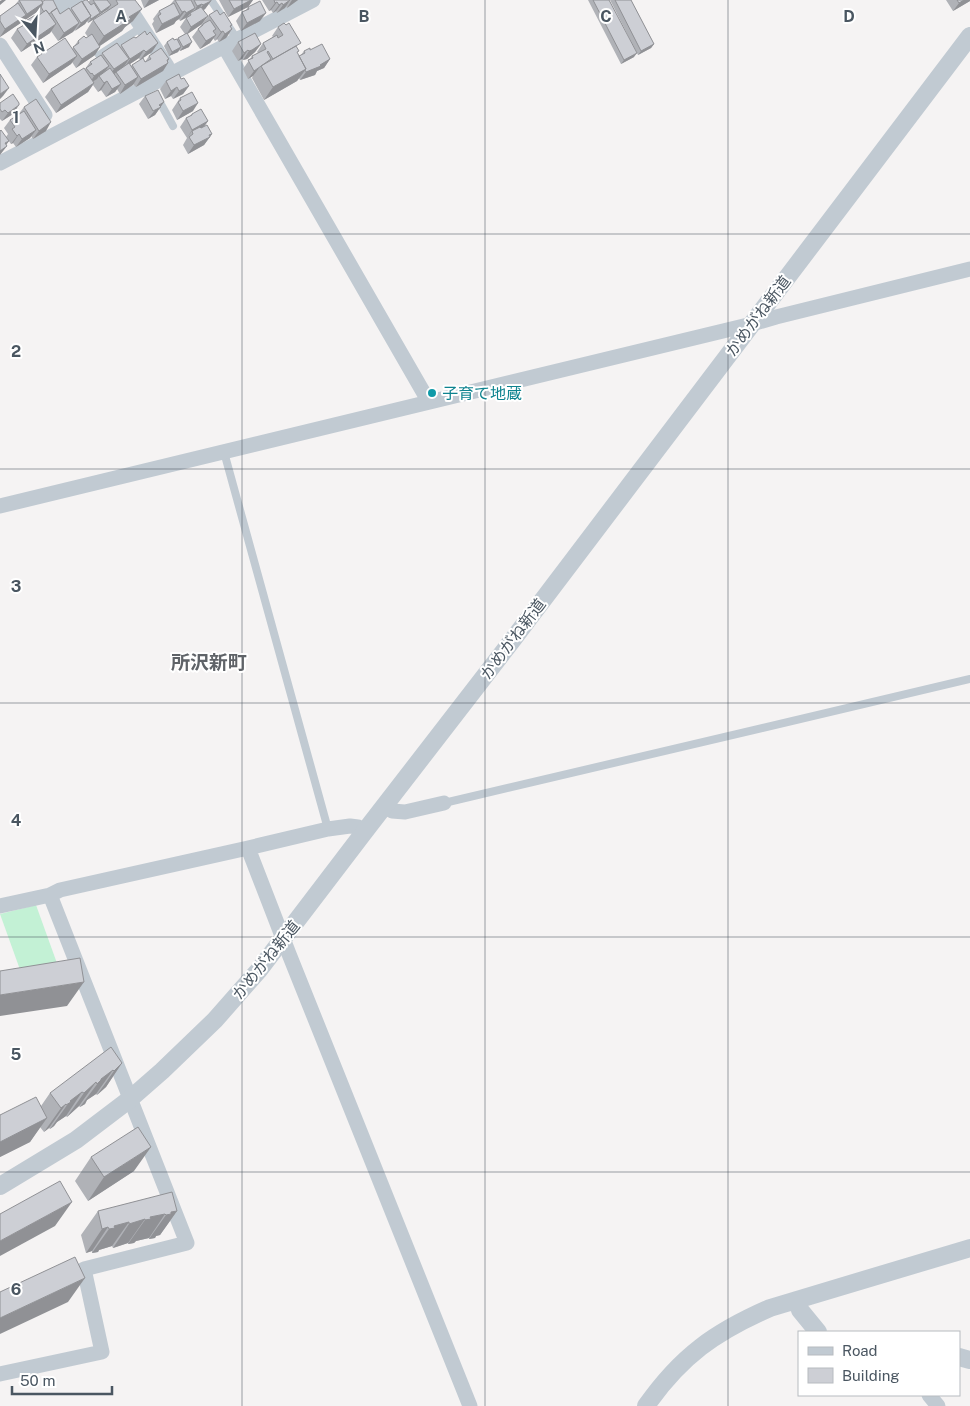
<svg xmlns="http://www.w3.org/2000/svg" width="970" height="1406" font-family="'Public Sans','Noto Sans JP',sans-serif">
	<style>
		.green { fill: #c3f1d5 }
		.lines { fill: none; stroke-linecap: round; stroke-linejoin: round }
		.service { stroke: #c1cad2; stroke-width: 8 }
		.minor { stroke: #c1cad2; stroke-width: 15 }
		.tertiary { stroke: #c1cad2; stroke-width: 18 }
		.wall { fill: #b0b2b7 }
		.shaded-wall { fill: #909195 }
		.building { fill: #cdcfd5; stroke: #909195 }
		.grid { fill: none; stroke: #4a5661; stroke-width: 1; stroke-opacity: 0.55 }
		.culture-dot { fill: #0f9aa8; stroke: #fff; stroke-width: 2 }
		.labels { text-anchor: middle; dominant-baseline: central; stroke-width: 4; stroke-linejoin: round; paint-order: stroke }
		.street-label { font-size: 16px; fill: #4a5661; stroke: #fff }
		.culture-label { font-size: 16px; fill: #0d838f; stroke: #fff; text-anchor: start }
		.quarter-label { font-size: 19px; font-weight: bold; fill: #5f6368; stroke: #fff }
		.grid-label { font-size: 16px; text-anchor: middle; font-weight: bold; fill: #4a5661; stroke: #fff; stroke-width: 4; stroke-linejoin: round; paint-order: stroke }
	</style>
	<rect width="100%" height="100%" fill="#f5f3f3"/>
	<path class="green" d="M36 905 58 966 23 978 0 914Z"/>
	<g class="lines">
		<path class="service" d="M211 0 237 39
			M99 55 142 27
			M157 97 173 126
			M224 452 328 829
			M444 803 970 679"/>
		<path class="minor" d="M56 0 63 9 77 0
			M124 0 167 66
			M0 45 45 115
			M224 46 429 402
			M0 163 313 0
			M0 506 752 324 776 317 970 269
			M384 806 392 811 405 812 444 803
			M248 848 289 954 470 1406
			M0 906 50 895 60 890 248 848 328 829 350 826 358 827 365 831
			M0 1374 102 1352 84 1269 187 1243 50 895
			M929 1395 938 1406"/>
		<path class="tertiary" d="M0 1186 76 1140 130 1099 162 1071 215 1020 259 970 365 831 511 642 970 36
			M797 1300 800 1310 818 1332
			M959 1357 970 1360
			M646 1406C681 1356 715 1332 770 1308L970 1248"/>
	</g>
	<path class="wall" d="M19 0H44L42 2 57 8 60 14 70 10 82 2H88L90 0H135L133 21 125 27 122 31 100 46 95 55 76 68 72 62 71 64 43 83 31 65 37 57 72 49 78 41 88 37 85 33 93 20 106 11 110 6 108 9 88 23 87 21 85 24 58 41 51 31 50 33 21 52 11 38 17 29 22 26 24 22 40 14 38 11 0 37V16L14 6Z
		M141 0H159L144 8Z
		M174 0H211V1L205 9 204 10 202 24 187 34 189 47 180 51 179 50 178 52 169 56 164 46 167 42 177 39 178 38 185 34 180 27 186 18 180 21 179 19 176 21 174 24 156 33 152 24 154 21 153 19 159 11 170 5Z
		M219 0H253L248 7 228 17Z
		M262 0H298L287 8 286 6 277 13 276 11 273 13 271 10 269 11Z
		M588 0H609L634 57 621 64Z
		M610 0H631L654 44 651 48 638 55Z
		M946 0H970V1L953 11Z
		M248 7 260 21 241 31 236 21 242 12 246 10Z
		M209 15H220L232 25 230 27 232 29 226 38 219 42 217 39 215 41 213 38 210 43 200 49 192 37Z
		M278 27 297 48V53L299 56 301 55 304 51 310 50 330 59 324 68 317 71 315 75 300 80 299 78 297 81 264 100 252 78 253 76 248 79 243 69 252 56 258 53 257 52 263 43 273 37 272 36Z
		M238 42 261 44 255 52 247 59 243 60 242 59 238 61 232 51Z
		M121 45 152 52 140 60 139 58 130 64 131 66 132 65 145 62 149 56 169 59 168 61V63L163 71 136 87 133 84 120 94 117 89 115 92 106 97 101 90 98 92 93 85 88 92 56 113 45 97 51 89 85 69 90 62 101 55 102 53 120 47Z
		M181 79 189 86 183 94 173 99 171 96 165 99 160 89 166 81Z
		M145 96 164 102 155 115 148 119 139 104Z
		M180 98 193 111 177 120 172 110Z
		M0 103 13 114 2 121 0 119Z
		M24 107 46 131 33 139 31 136 30 138 16 147 13 143 11 144 6 137 8 134 4 128 10 120 18 115Z
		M192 114 208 121 204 127 212 134 204 145 188 154 183 145 187 138 180 127 186 118 190 116Z
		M122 1063 106 1087 97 1095 96 1094 87 1100 85 1104 80 1107 79 1106 67 1117 66 1116 57 1122 54 1126 50 1129 49 1128 44 1132 40 1127 30 1142 0 1157V1115L41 1106 50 1093Z
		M91 1157 134 1171 88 1201 75 1181Z
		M98 1211H177L160 1235 156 1236 155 1238 149 1239V1238L136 1241 134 1243 128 1244V1243L113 1248 112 1246 99 1250 98 1252 92 1253V1251L86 1253 81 1235Z"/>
	<path class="shaded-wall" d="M2 0H6L0 5V1Z
		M149 0H159L144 8Z
		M251 0H253L248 7 228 17 234 9Z
		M290 0 285 8 277 13 283 5Z
		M292 0H298L287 8Z
		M964 0H970V1L953 11 959 3Z
		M211 1 205 9 197 13 203 5Z
		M277 2 271 10 269 11 275 3Z
		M43 3 37 12 0 37 5 29Z
		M282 3 276 11 273 13 279 5Z
		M202 4 197 12 192 15 197 6Z
		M111 5 108 9 98 16 101 12Z
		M195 8 187 17 180 21 186 13Z
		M142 9 133 21 125 27 122 31 95 49 104 36 129 17Z
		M185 11 179 19 176 21 182 12Z
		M100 13 97 17 88 23 91 19Z
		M266 13 260 21 241 31 247 23Z
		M180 15 174 24 156 33 162 24Z
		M91 16 85 24 75 31 81 23Z
		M208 16 202 24 186 35 191 27Z
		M79 23 73 32 58 41 64 33Z
		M56 24 50 33 21 52 27 44Z
		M232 25 226 33 232 29 226 38 219 42 230 26Z
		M223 31 217 39 215 41 221 32Z
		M216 35 210 43 200 49 206 41Z
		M192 42 189 47 180 51 183 47Z
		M158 43 152 52 140 60 146 52Z
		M261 44 255 52 247 59 243 60 249 51Z
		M654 44 651 48 638 55 641 51Z
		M100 47 95 55 76 68 82 59Z
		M181 47 178 52 169 56 172 52Z
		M144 50 139 58 124 68 130 59Z
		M248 50 242 59 238 61 244 53Z
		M637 53 634 57 621 64 624 60Z
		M77 56 71 64 43 83 49 74Z
		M129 59 123 68 108 78 114 69Z
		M169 59 165 64 168 63 163 71 136 87 141 79Z
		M330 59 324 68 317 71 315 75 300 80 306 72Z
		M109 66 103 74 99 76 97 79 89 84 94 76Z
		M259 68 253 76 248 79 254 71Z
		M306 69 297 81 264 100 273 87Z
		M138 77 133 85 120 94 125 85Z
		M107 81 101 90 98 92 104 83Z
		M94 83 88 92 56 113 61 105Z
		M121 84 115 92 106 97 112 89Z
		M189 86 183 94 173 99 179 91Z
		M177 87 171 96 165 99 171 91Z
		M9 88 3 96 0 99V94Z
		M164 102 155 115 148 119 159 105Z
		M198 103 193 111 177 120 183 111Z
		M19 105 13 114 2 121 8 113Z
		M208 121 202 129 192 131 187 138 192 130Z
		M51 122 46 131 33 139 39 131Z
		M36 130 30 138 16 147 22 139Z
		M19 134 13 143 11 144 17 136Z
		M212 134 204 145 188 154 194 145Z
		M9 141 4 148 7 146 0 155V151L5 143Z
		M84 982 67 1006 0 1016V995Z
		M122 1063 106 1087 97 1095 114 1071Z
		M113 1070 96 1094 87 1100 85 1104 80 1107 101 1079Z
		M96 1082 79 1106 67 1117 84 1093Z
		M82 1092 66 1116 57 1122 54 1126 50 1129 70 1101Z
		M66 1104 49 1128 44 1132 61 1108Z
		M47 1118 30 1142 0 1157V1142Z
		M151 1147 134 1171 88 1201 104 1177Z
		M72 1202 55 1226 0 1256V1241Z
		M177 1211 160 1235 156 1236 155 1238 149 1239 166 1215 171 1212Z
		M165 1214 149 1238 136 1241 134 1243 128 1244 145 1220 150 1217Z
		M145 1219 128 1243 113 1248 129 1224Z
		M129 1222 112 1246 99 1250 98 1252 92 1253 109 1229 114 1226Z
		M108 1227 92 1251 86 1253 102 1229Z
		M85 1278 68 1302 0 1334V1318Z"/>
	<path class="building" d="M19 0H41L43 3 27 14Z
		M45 0H53L57 8 49 14 46 10 44 12 41 7 43 3 42 2Z
		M85 0H87L91 5 94 3 100 13 91 19 90 17 91 16 82 2Z
		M93 0H107L111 5 101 12Z
		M116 0H135L142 9 129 17 131 19 104 36 93 20 118 4Z
		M175 0H191L195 8 186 13 185 11 182 12Z
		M194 0H211V1L203 5 202 4 197 6Z
		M229 0H251L234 9Z
		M274 0H290L283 5 282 3 279 5 277 2 275 3Z
		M593 0H609L637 53 624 60Z
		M615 0H631L654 44 641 51Z
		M957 0H964L959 3Z
		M82 1 91 16 81 23 71 8Z
		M260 1 266 13 247 23 242 12 249 9 248 7Z
		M18 3 26 15 5 29 0 21V16Z
		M174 3 180 15 162 24 158 16 161 14 159 11Z
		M201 7 208 16 191 27 186 18 191 15 190 13Z
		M57 8 60 14 69 8 79 23 64 33 51 12Z
		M46 10 56 24 27 44 17 29 26 24 24 22 37 14 38 16Z
		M217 10 220 15 224 12 232 25 230 26 232 29 225 34 223 31 221 32 209 15Z
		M210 20 216 29 213 31 216 35 206 41 198 29 203 25V24Z
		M284 23 286 25 289 23 301 43 273 59 268 51 267 52 271 59 254 71 248 60 253 58 252 56 266 49 263 43 277 35 278 38 283 35 278 27Z
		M145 31 147 35 150 32 158 43 146 52 144 50 130 59 121 45 134 37 136 38Z
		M187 33 192 42 183 47 178 38Z
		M255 33 261 44 252 50 249 51 248 50 244 53 238 42Z
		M92 34 100 47 82 59 73 47 79 43 78 41 84 36 86 38Z
		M65 38 77 56 49 74 37 57Z
		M173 38 174 40 177 39 181 47 172 52 167 42Z
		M117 43 129 59 114 69 102 53Z
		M322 44 330 59 320 65 321 66 306 72 305 70 306 69 299 56 305 53 304 51 310 48V50Z
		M296 46 299 51 297 52 306 69 273 87 261 66Z
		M161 48 169 59 167 60 168 63 141 79 132 65 143 58 145 62 151 59 149 56Z
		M101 55 109 66 94 76 92 73 91 74 86 68 92 64 90 62Z
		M129 63 138 77 125 85 116 72Z
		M84 68 94 83 61 105 51 89Z
		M110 68 121 84 112 89 107 81 104 83 99 76Z
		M0 74 9 88 0 94Z
		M179 74 181 79 184 78 189 86 179 91 177 87 171 91 166 81Z
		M158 90 164 102 159 105 161 107 153 111 145 96Z
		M192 92 198 103 183 111 178 102 181 100 180 98Z
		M13 94 19 103V105L8 113 5 110 2 112 0 109V103Z
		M36 99 51 122 39 131 24 107Z
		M201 109 208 121 192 130 186 118 192 115V114Z
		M24 111 36 130 22 139 19 134 17 136 12 129 15 127 10 120Z
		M207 125 212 134 209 135 210 137 194 145 189 137 193 134 192 131 200 127 201 128Z
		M1 130 9 141 5 143 7 146 0 151V131Z
		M80 958 84 982 0 995V971Z
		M111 1047 122 1063 114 1071 113 1070 101 1079V1080L97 1084 96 1082 84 1093 82 1092 70 1101 71 1102 66 1105V1104L61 1108 50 1093Z
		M36 1097 47 1118 0 1142V1115Z
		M138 1127 151 1147 104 1177 91 1157Z
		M60 1181 72 1202 0 1241V1214Z
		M172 1192 177 1211 171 1212V1214L166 1215 165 1214 150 1217 151 1219 145 1220V1219L129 1224V1222L114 1226 115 1228 109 1229 108 1227 102 1229 98 1211Z
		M75 1257 85 1278 0 1318V1292Z"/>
	<path class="grid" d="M242 0V1406M485 0V1406M728 0V1406M0 234H970M0 469H970M0 703H970M0 937H970M0 1172H970"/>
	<circle class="culture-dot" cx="432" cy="393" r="5"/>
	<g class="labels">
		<g class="street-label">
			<text transform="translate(758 316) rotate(-53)">かめがね新道</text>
			<text transform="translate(513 639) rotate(-53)">かめがね新道</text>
			<text transform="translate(266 960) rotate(-51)">かめがね新道</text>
		</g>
		<g class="culture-label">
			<text x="442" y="393">子育て地蔵</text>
		</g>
		<g class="quarter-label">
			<text x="209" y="662">所沢新町</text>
		</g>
	</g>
	<g class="grid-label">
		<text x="121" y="22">A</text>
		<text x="364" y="22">B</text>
		<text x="606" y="22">C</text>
		<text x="849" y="22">D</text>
		<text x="16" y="123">1</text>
		<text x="16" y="357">2</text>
		<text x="16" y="592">3</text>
		<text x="16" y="826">4</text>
		<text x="16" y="1060">5</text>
		<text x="16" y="1295">6</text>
	</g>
	<rect x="798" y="1331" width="162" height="65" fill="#ffffff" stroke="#b7bbc0"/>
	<rect x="808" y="1347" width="25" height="8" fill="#c1cad2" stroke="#b7bbc0"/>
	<text x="842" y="1356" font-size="15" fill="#4a5661">Road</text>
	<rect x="808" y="1368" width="25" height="15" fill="#cdcfd5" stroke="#b7bbc0"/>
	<text x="842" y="1381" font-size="15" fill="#4a5661">Building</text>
	<g transform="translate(35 35) rotate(162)" stroke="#ffffff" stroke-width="4" paint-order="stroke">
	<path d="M0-4L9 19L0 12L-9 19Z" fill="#4a5661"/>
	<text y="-8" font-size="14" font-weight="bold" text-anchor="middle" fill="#4a5661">N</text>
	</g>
	<path d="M12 1386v8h100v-8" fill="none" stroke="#4a5661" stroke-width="2.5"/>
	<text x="20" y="1386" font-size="15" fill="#4a5661" stroke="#ffffff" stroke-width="4" paint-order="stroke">50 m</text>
</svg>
